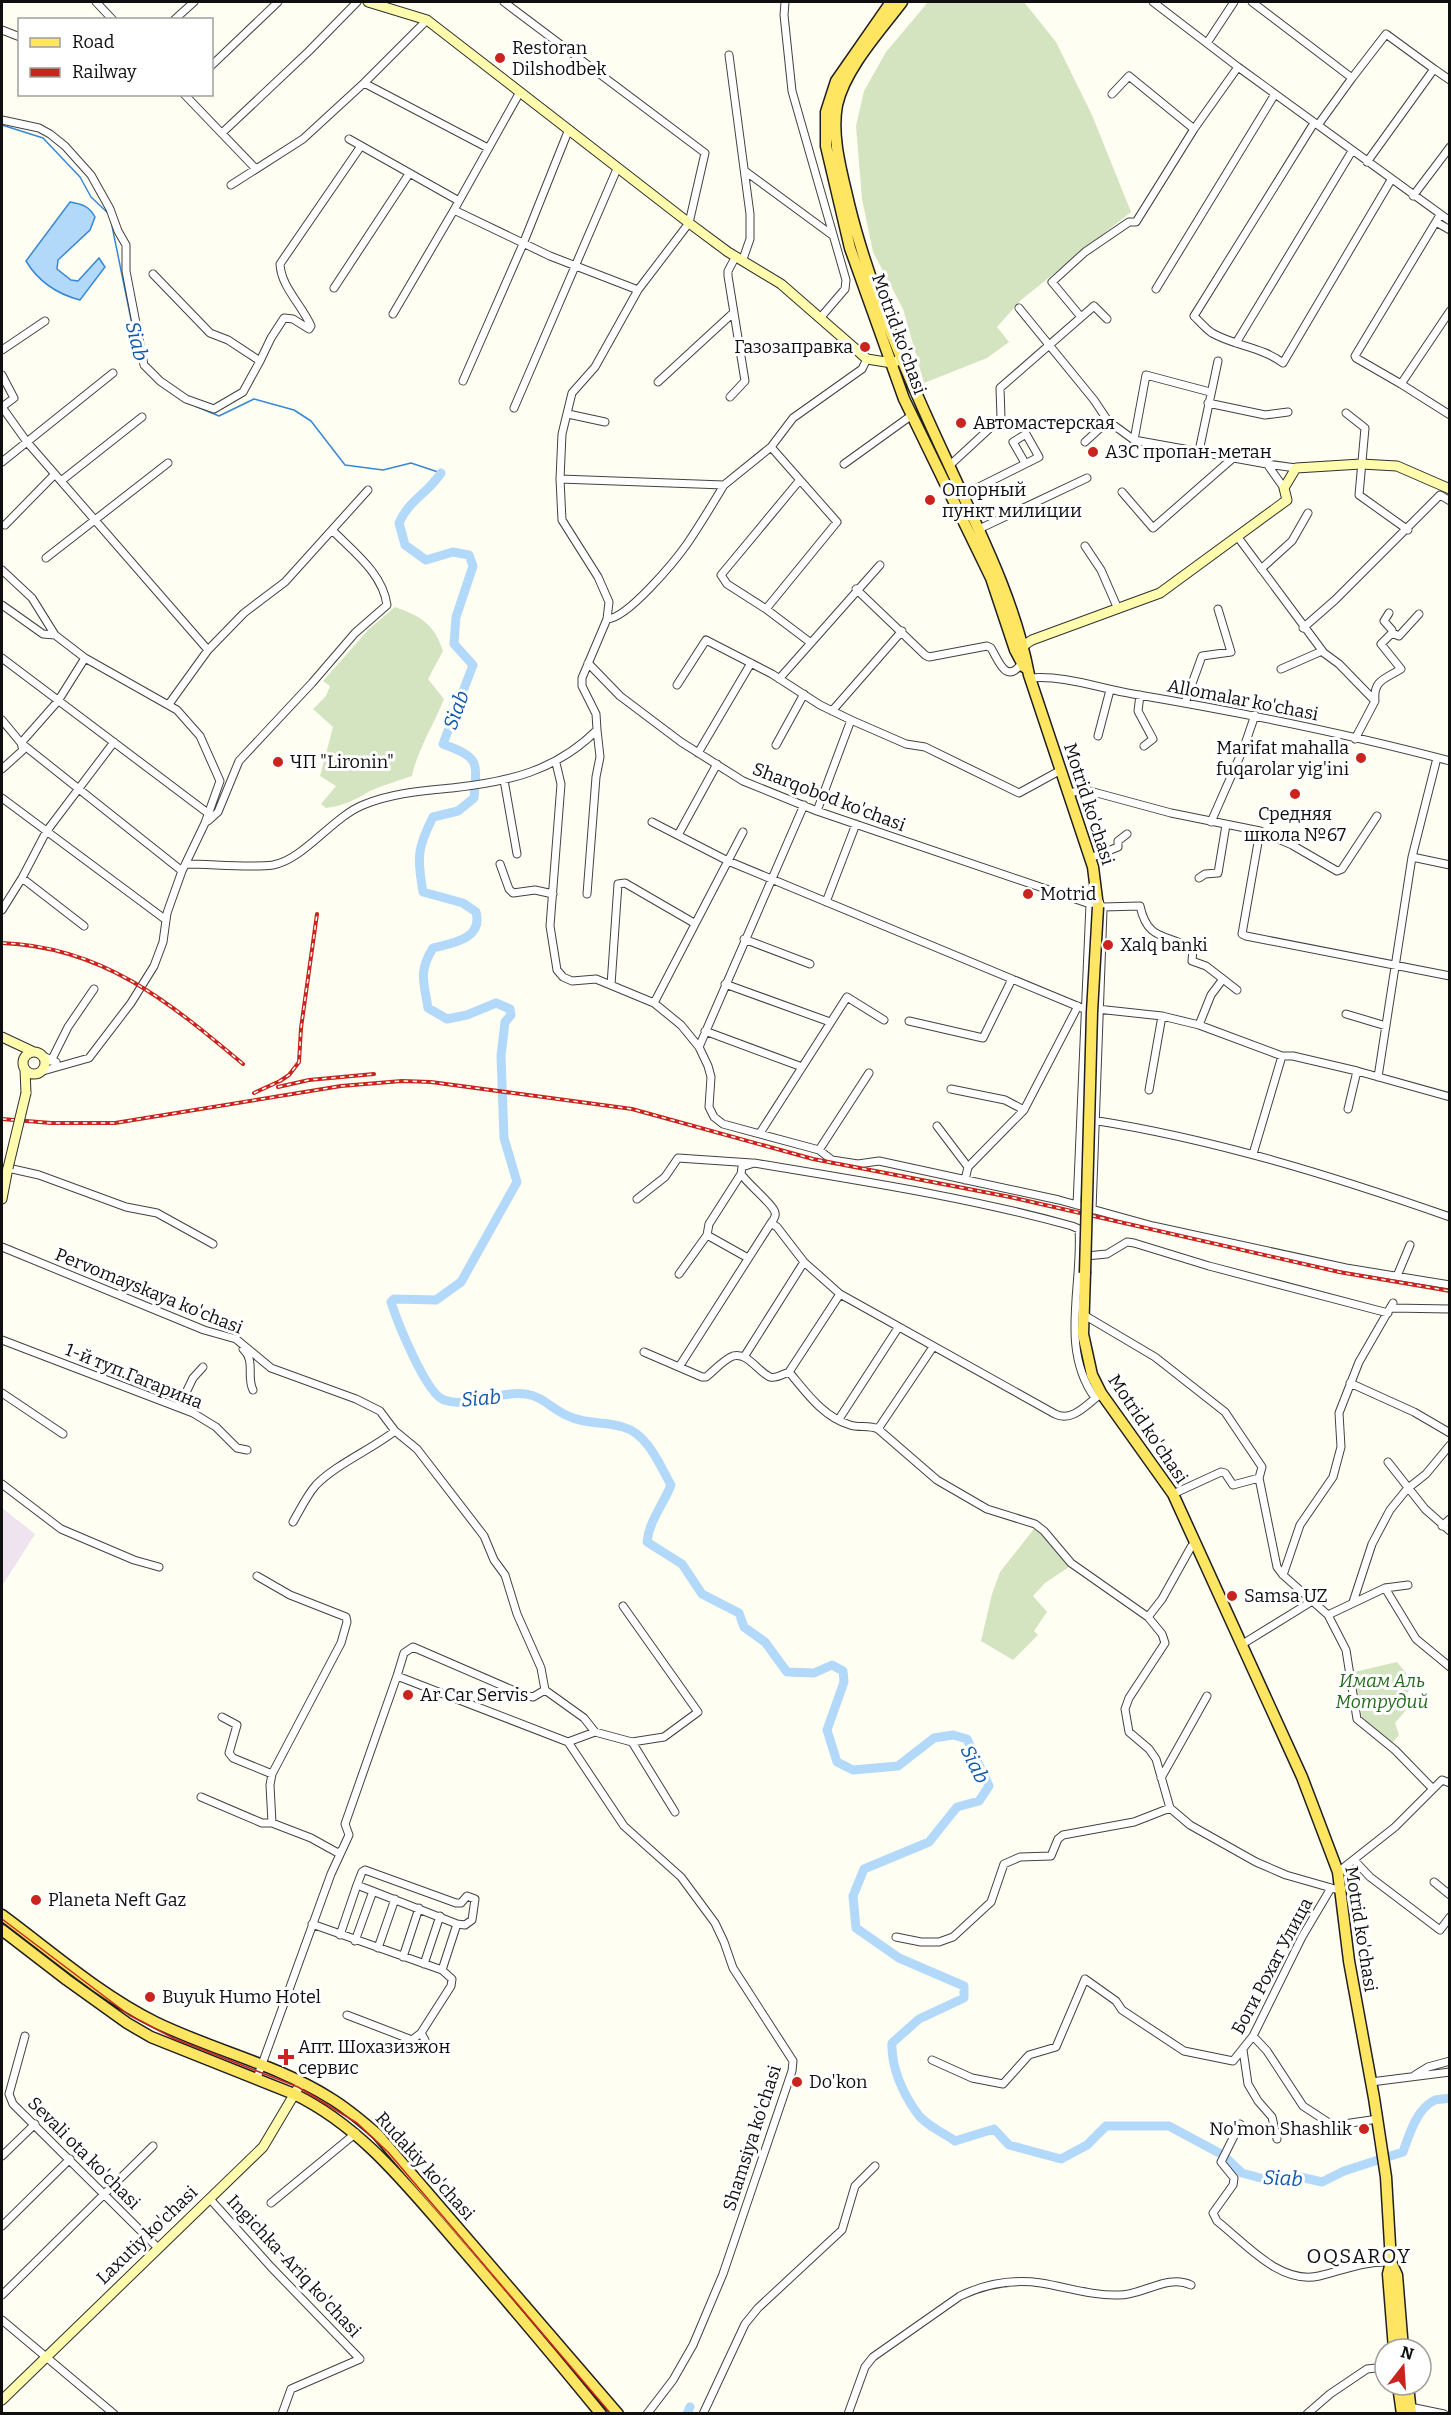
<svg xmlns="http://www.w3.org/2000/svg" width="1451" height="2415" font-family="Bitter,serif">
	<style>
		.industrial { fill: #eee3ee }
		.cemetery { fill: #d5e4c0 }
		.water { fill: #b3d9fa; stroke: #3588d6; stroke-width: 1.5 }
		.lines { fill: none; stroke-linecap: round; stroke-linejoin: round }
		.stream { stroke: #3588d6; stroke-width: 1.5 }
		.river { stroke: #b3d9fa; stroke-width: 9 }
		.street-casing { stroke: #424242; stroke-width: 9 }
		.secondary-casing { stroke: #313131; stroke-width: 11 }
		.primary-casing { stroke: #202020; stroke-width: 13 }
		.street { stroke: #fff; stroke-width: 7 }
		.secondary { stroke: #fffdad; stroke-width: 9 }
		.primary { stroke: #ffe662; stroke-width: 10 }
		.tram { stroke: #c9241e; stroke-width: 1.5 }
		.rail-casing { stroke: #c9241e; stroke-width: 4 }
		.rail { stroke: #fff; stroke-width: 1.5; stroke-dasharray: 4.5; stroke-linecap: butt }
		.secondary-bridge-casing { stroke: #313131; stroke-width: 11; stroke-linecap: butt }
		.primary-bridge-casing { stroke: #202020; stroke-width: 13; stroke-linecap: butt }
		.secondary-bridge { stroke: #fffdad; stroke-width: 9 }
		.primary-bridge { stroke: #ffe662; stroke-width: 10 }
		.poi-dot { fill: #c9241e; stroke: #fff; stroke-width: 2 }
		.labels { text-anchor: middle; dominant-baseline: central; stroke-width: 6; stroke-linejoin: round; paint-order: stroke }
		.poi-label { font-size: 18px; fill: #0f0f0f; stroke: #fff; text-anchor: start }
		.street-label { font-size: 18px; fill: #0f0f0f; stroke: #fff }
		.park-label { font-size: 18px; font-style: italic; fill: #246c1b; stroke: #fff }
		.water-label { font-size: 20px; font-style: italic; fill: #1059aa; stroke: #fff }
		.neighbourhood-label { font-size: 20px; letter-spacing: 1.5px; fill: #0f0f0f; stroke: #fff }
	</style>
	<rect width="100%" height="100%" fill="#fffef2"/>
	<path class="industrial" d="M2 1508 35 1534 2 1586Z"/>
	<path class="cemetery" d="M928 2H1024L1056 42 1092 115 1131 212 1021 300 997 327 1009 342 987 358 924 383 903 309 873 252 862 199 856 126 864 91 886 52Z
		M395 607C420 616 434 623 443 651L428 679 444 699C434 724 417 751 412 776 398 781 383 785 370 791 355 800 343 806 326 808L321 804 336 786 320 776 333 727 313 709 326 696 330 686 323 681 369 629Z
		M1037 1525 1069 1567 1045 1583 1033 1596 1047 1612 1034 1631 1038 1635 1013 1660 981 1641 992 1594 1000 1572Z
		M1397 1662 1406 1673 1404 1681 1410 1688 1405 1698 1411 1704 1395 1723 1399 1735 1392 1743 1362 1717 1354 1672Z"/>
	<path class="water" d="M70 202C82 204 89 206 95 217L90 230 58 260 57 269 71 280 78 281 99 258 105 267 80 300C57 294 38 281 26 261Z"/>
	<g class="lines">
		<path class="stream" d="M2 125 43 138 80 177 91 197 109 214
			M111 221 137 349
			M167 390 182 400
			M195 406 219 416 254 399 294 410 311 421 345 465 383 470 411 463 441 473"/>
		<path class="river" d="M441 473C428 493 409 500 399 523L405 545 426 560 453 552 469 555 473 566 456 617 454 644 473 665 443 744C480 758 477 761 474 798L458 811 433 817C417 848 417 858 423 892L463 903 476 912C483 939 453 943 433 948 418 972 424 982 428 1008L447 1019 467 1015 496 1003 510 1009 511 1015 505 1022 501 1056 504 1138 517 1182 461 1282 436 1300 394 1299 391 1302C397 1321 426 1394 444 1400 470 1409 500 1390 526 1394 542 1396 552 1409 566 1415 586 1425 604 1421 623 1427 648 1434 659 1464 671 1485 663 1505 649 1521 647 1542L682 1564 702 1594 739 1613 744 1627 765 1642 787 1672 814 1673 832 1665 843 1671 844 1682 827 1730 837 1762 853 1770 898 1766 934 1738 953 1735 967 1739 989 1786 979 1801 957 1807 929 1842 864 1869 853 1896 856 1928 899 1958 964 1986V1998L919 2019 892 2043C891 2067 903 2094 917 2113 925 2125 944 2133 955 2141L994 2129 1009 2145 1061 2159 1087 2145 1106 2126H1169L1223 2155 1242 2173 1268 2180 1296 2176 1322 2182 1344 2171 1403 2152C1409 2135 1417 2108 1435 2100 1439 2099 1445 2099 1450 2098
			M687 2414 690 2407"/>
		<g class="street-casing">
			<path id="street" d="M96 2 113 20
				M785 2 784 15 792 91 846 280 845 289 821 317
				M1153 2 1238 67 1450 221
				M1252 2 1352 78 1386 34 1434 69
				M174 20 194 2
				M2 30 20 37
				M1207 43 1234 2
				M729 55 750 214V239L743 259
				M212 65 278 2
				M364 83 488 148
				M184 94 255 168
				M1112 94 1129 76 1194 129
				M2 120 39 128 50 134 65 146 91 175 110 209 118 231 126 245V271L144 365 160 381 186 399 214 409 243 392 260 361
				M1314 123 1194 316C1200 322 1206 329 1212 333 1235 346 1262 347 1283 363L1391 180
				M1318 125 1352 78
				M222 133 309 51 357 2
				M349 139 459 201
				M1367 162 1434 69 1450 80
				M745 171 832 235
				M231 185 303 139 364 83 427 20
				M1413 196 1450 147
				M454 210 550 256 638 290
				M1440 215 1355 356 1356 358 1401 384 1450 415
				M1436 222 1450 230
				M153 274 210 333 228 340 260 361 271 338 284 318 293 319 309 329 311 326C302 305 281 287 280 264L361 146
				M334 288 409 174
				M1156 289 1275 94
				M1019 308 1094 400 1108 421 1134 440 1267 464 1284 488
				M393 314 454 210 520 92
				M1081 317 1052 282 1085 252 1129 222H1136L1194 129 1238 67
				M1236 343 1352 151
				M2 350 45 321
				M2 375 14 398 2 407
				M463 381 523 244 569 129
				M658 382 733 313
				M1401 384 1450 311
				M730 397 745 381 728 276V271L736 256
				M1208 403 1265 415 1288 412
				M2 407 27 442 208 650 169 704
				M514 408 617 169
				M1346 413 1365 428 1359 495 1408 530
				M568 414 605 422
				M1134 440 1146 375 1210 392
				M1085 442 1108 421
				M1199 451 1218 361
				M2 462 113 373
				M844 464 912 415
				M1267 464 1296 468
				M949 466 1001 418 1000 388 1094 306 1107 319
				M560 479 724 485 771 447 793 418 862 369 867 359
				M61 481 142 417
				M799 481 721 575 727 584 766 609 811 643
				M1122 492 1153 528 1233 458
				M963 495 1039 457 1026 434 1013 442 1025 463
				M5 525 55 474
				M979 529 1087 478
				M1237 536 1324 653 1339 664 1375 701 1355 739
				M1085 546 1101 570 1118 609
				M46 558 168 463
				M1261 569 1292 541 1308 513
				M2 570 32 598 55 635 85 658 177 710 200 736 220 781 205 823 182 871 167 913 163 942 154 966 131 1003 89 1058 43 1071
				M856 589 925 655 929 657 987 646 991 648C999 661 1006 685 1022 663
				M2 605 43 634 55 635
				M766 609 837 522 771 447
				M1389 613 1384 621 1392 630V633
				M607 619C627 619 675 561 687 544 700 525 712 505 724 485
				M1303 628 1335 600 1440 495 1450 501
				M208 650 244 613 285 582 368 490
				M2 658 209 814
				M588 663 620 696 681 742 743 781 817 811 1090 904
				M1281 669 1322 651
				M1030 678C1064 675 1099 688 1133 694 1239 712 1345 733 1450 761
				M779 679 880 565
				M677 685 706 640 772 674 820 705 851 720 906 744 925 747 1019 793 1061 770
				M1140 695 1138 711 1153 739 1144 746
				M1375 701C1373 680 1385 679 1401 669L1381 644 1392 633 1399 636 1419 614
				M1185 703 1202 656 1231 652 1218 609
				M832 711 902 631
				M2 720 21 743 182 871
				M1098 736 1110 690
				M776 745 804 694
				M698 753 751 663
				M556 763 561 784 550 926 557 970 563 977 572 981 596 979 654 1003 681 1025 699 1047 708 1066 711 1077 709 1107 714 1117 723 1124 819 1150 832 1160 858 1164 879 1161 1059 1200 1153 1226 1346 1268 1450 1285
				M2 769 23 750 21 743 58 701 85 658
				M504 780 517 854
				M1068 793 1086 790 1171 813 1260 831 1292 845 1337 871 1342 869 1377 816
				M2 798 166 920
				M817 811 851 720
				M208 821 218 812 239 761 312 683 355 633 387 605C383 574 354 552 333 531
				M652 822 728 861 1089 1011
				M1211 822 1244 747 1255 715
				M1260 831 1242 934 1246 936 1450 976
				M678 835 717 764
				M1412 857 1450 865
				M1090 858 1118 847V841L1127 834
				M186 864C211 864 250 868 273 865 303 860 333 817 363 805 392 793 422 791 452 788 508 782 556 771 597 730L596 714 582 686V678L607 619 609 602 598 577 562 520 560 479 562 434 572 393 595 367 638 290 689 223 705 153 504 2
				M500 864 509 889 513 893 535 890 553 894
				M22 878 84 926
				M1199 878 1205 874 1218 873 1226 825
				M587 894 596 777 600 757 597 730
				M826 902 856 824
				M1103 907 1140 906C1148 942 1166 933 1193 949L1192 961 1206 966 1223 979 1211 995 1199 1025
				M2 910 22 878 46 832 114 742
				M744 939 810 964
				M1223 979 1237 990
				M725 984 830 1022
				M611 985 618 884 625 883 694 923
				M654 1003 743 832
				M1097 1009 1162 1016 1199 1025 1282 1056H1293L1357 1071 1450 1097
				M1346 1014 1386 1026
				M909 1021 983 1038 1012 979
				M705 1031 802 1067
				M699 1047 804 805
				M43 1056 56 1062
				M51 1061 68 1027 94 989
				M1378 1077 1412 857 1437 758
				M951 1089 1005 1100 1024 1110
				M1149 1090 1162 1016
				M1348 1109 1357 1071
				M1092 1120C1214 1139 1333 1176 1450 1217
				M937 1126 968 1167
				M760 1133 847 997 884 1020
				M819 1150 869 1073
				M1253 1154 1282 1056
				M8 1168 39 1175 126 1207 157 1213 213 1244
				M965 1180 968 1167 1024 1110 1078 1006
				M637 1199 665 1177 678 1158 752 1163
				M1077 1205 1090 904 1097 897 1103 910 1092 1210
				M771 1223C774 1219 777 1215 774 1210 769 1201 749 1185 741 1174L742 1167 754 1163C861 1181 967 1197 1072 1226L1079 1229C1083 1286 1059 1348 1095 1398
				M707 1235 709 1224 741 1174
				M2 1247 204 1330 236 1339 271 1368 356 1399 380 1411 395 1431 417 1449 484 1536 494 1560 505 1575 517 1614 541 1668 545 1690 584 1718 595 1732
				M1086 1256 1107 1254 1127 1242 1134 1243 1209 1266 1388 1313
				M679 1274 707 1235 748 1258
				M1397 1276 1410 1245
				M840 1294 789 1372C806 1392 823 1417 850 1425 859 1428 869 1425 878 1429L937 1480 987 1509 1035 1524 1044 1531 1071 1563 1148 1617
				M1391 1308 1450 1309
				M1084 1315 1155 1357 1225 1412 1262 1467 1259 1478 1277 1567 1283 1575 1328 1615 1346 1650 1357 1719 1395 1750 1433 1789
				M2 1340 193 1413 216 1427 237 1448 247 1450
				M243 1349C256 1361 246 1376 253 1390
				M644 1352 702 1377H706C714 1371 724 1359 733 1356 748 1352 758 1372 770 1377 776 1379 783 1374 789 1372
				M744 1357 804 1262
				M679 1367 771 1223 777 1227 804 1262 840 1294 1055 1414C1071 1422 1084 1407 1097 1397
				M1350 1383 1414 1412 1450 1433
				M2 1393 63 1434
				M179 1407 193 1378 203 1367
				M839 1419 898 1328
				M878 1429 933 1347
				M1388 1462 1425 1509 1450 1531
				M2 1484 61 1529 134 1560 159 1567
				M1173 1494 1221 1472 1225 1473 1233 1485 1259 1478
				M293 1522C300 1510 307 1495 316 1485 335 1465 372 1449 395 1431
				M1442 1526 1450 1519
				M1196 1542 1191 1547 1162 1599 1148 1617 1162 1634 1165 1643 1129 1698 1125 1709 1129 1732 1149 1749 1156 1759 1170 1808 1190 1825 1256 1862 1286 1875 1335 1889
				M1283 1575 1300 1525 1333 1477 1341 1447 1339 1413 1359 1362 1393 1303
				M257 1576 290 1595 346 1617 347 1622 341 1643 272 1774 270 1785 272 1823 311 1838 338 1853 341 1851
				M1385 1588 1408 1585
				M1353 1602 1372 1544 1390 1510 1407 1489 1426 1474 1450 1445
				M1328 1615 1385 1588 1416 1639 1450 1667
				M1241 1645 1314 1600
				M397 1676 404 1653 413 1647 524 1695 533 1697 545 1690
				M222 1717 237 1725 229 1753 233 1758 272 1774
				M568 1742 624 1826 681 1877 715 1923 724 1942 733 1968 793 2061 792 2071 723 2274 693 2345 673 2380 647 2414
				M632 1742 675 1812
				M1161 1778 1207 1696
				M201 1797 262 1823H272
				M1354 1860 1370 1877 1440 1930 1450 1917
				M1338 1872 1395 1827 1442 1780 1450 1783
				M1434 1882 1450 1895
				M357 1885 362 1872 365 1870 456 1903H461L467 1896 475 1899 472 1920 465 1925 457 1924
				M312 1924 442 1970 452 1979 451 1986 421 2033 425 2040
				M340 1935 357 1885 457 1924 442 1970
				M896 1937 921 1942H939L953 1937 991 1902 1004 1864 1020 1857 1051 1856 1058 1839 1063 1835 1134 1822 1170 1808
				M355 1941 373 1891
				M378 1948 395 1899
				M403 1957 419 1908
				M424 1964 440 1916
				M347 2015 412 2040 421 2033
				M25 2036 9 2094 13 2104 158 2248
				M1253 2036 1267 2051 1303 2106 1329 2123 1344 2124 1378 2119
				M1243 2050 1248 2084 1258 2101 1272 2117 1277 2139
				M932 2060 972 2078 1003 2084 1029 2055 1056 2047 1085 1979 1116 2001 1122 2010 1184 2051 1233 2061 1253 2036 1302 1937 1331 1888
				M1415 2075 1428 2067 1450 2061
				M257 2078 331 1874 349 1835 345 1824 397 1676 568 1742 595 1732 632 1742 664 1737 698 1712 623 1606
				M1371 2082 1450 2072
				M1240 2124 1221 2162 1234 2178 1233 2185 1213 2213 1217 2221C1245 2243 1280 2285 1319 2276 1344 2270 1363 2261 1391 2262
				M2 2156 35 2124
				M210 2199 271 2267 360 2359 291 2389 282 2414
				M271 2203 356 2133
				M2 2226 70 2159
				M2 2295 153 2146
				M2 2320 114 2414
				M1410 2407 1444 2414
				M703 2414 745 2324 758 2308 842 2230 855 2186 875 2166
				M848 2414 865 2367 873 2357 960 2296C985 2284 1013 2279 1041 2283 1066 2287 1093 2296 1119 2295 1143 2295 1168 2274 1191 2285
				M1307 2414 1330 2394 1367 2369 1385 2367"/>
		</g>
		<g class="secondary-casing">
			<path id="secondary" d="M368 2 427 20 689 223 728 252 781 284 867 359 892 363 902 359
				M1023 646 1032 640 1160 593 1287 500 1284 488 1296 468 1361 464 1397 466 1450 489
				M2 1037 34 1052
				M23 1063a11 11 0 1 1 22 0a11 11 0 1 1-22 0Z
				M25 1070 26 1093
				M2 1199 8 1168
				M2 2400 263 2147 301 2083"/>
		</g>
		<g class="primary-casing">
			<path id="primary" d="M891 2 836 81 826 112V146L850 248 904 399 991 578 1015 650 1024 667
				M902 2C880 31 845 69 837 105 831 137 842 173 849 204 870 290 910 382 948 463 979 531 1015 600 1029 675L1093 867 1098 907
				M1085 1273 1083 1334 1092 1375 1101 1393 1173 1494 1302 1777 1338 1872 1349 1961 1374 2098 1386 2177 1391 2262 1388 2274 1394 2349
				M2 1915C52 1952 99 1994 155 2022 212 2050 276 2064 330 2098 347 2108 362 2121 377 2134L618 2414
				M2 1930 67 1980 127 2023 151 2037 294 2094C360 2126 404 2182 451 2236 502 2295 552 2354 601 2414
				M1391 2262 1397 2275 1403 2349
				M1398 2385 1402 2414
				M1408 2385 1411 2414"/>
		</g>
		<use href="#street" class="street"/>
		<use href="#secondary" class="secondary"/>
		<use href="#primary" class="primary"/>
		<path class="tram" d="M2 1919 129 2015 175 2039 298 2087 357 2123 388 2152 611 2414"/>
		<g class="rail-casing">
			<path id="rail" d="M2 943C103 947 169 1002 243 1064
				M278 1087 309 1080 374 1074
				M254 1093 280 1081 289 1075 299 1062 301 1028 317 914
				M2 1119 51 1123H115L341 1086 402 1081 431 1082 632 1109 813 1159 1010 1197 1339 1272 1450 1291"/>
		</g>
		<use href="#rail" class="rail"/>
		<g class="secondary-bridge-casing">
			<path id="secondary-bridge" d="M8 1168 26 1093"/>
		</g>
		<g class="primary-bridge-casing">
			<path id="primary-bridge" d="M1085 1273 1092 1012 1098 907"/>
		</g>
		<use href="#secondary-bridge" class="secondary-bridge"/>
		<use href="#primary-bridge" class="primary-bridge"/>
	</g>
	<g class="poi-dot">
		<circle cx="500" cy="58" r="6"/>
		<circle cx="865" cy="347" r="6"/>
		<circle cx="961" cy="423" r="6"/>
		<circle cx="1093" cy="452" r="6"/>
		<circle cx="930" cy="500" r="6"/>
		<circle cx="1361" cy="758" r="6"/>
		<circle cx="278" cy="762" r="6"/>
		<circle cx="1295" cy="794" r="6"/>
		<circle cx="1028" cy="894" r="6"/>
		<circle cx="1108" cy="945" r="6"/>
		<circle cx="1232" cy="1596" r="6"/>
		<circle cx="408" cy="1695" r="6"/>
		<circle cx="36" cy="1900" r="6"/>
		<circle cx="150" cy="1997" r="6"/>
		<path d="M283 2048h6v6h6v6h-6v6h-6v-6h-6v-6h6z"/>
		<circle cx="797" cy="2082" r="6"/>
		<circle cx="1364" cy="2129" r="6"/>
	</g>
	<g class="labels">
		<g class="poi-label">
			<text x="512" y="48">Restoran<tspan x="512" dy="21">Dilshodbek</tspan></text>
			<text x="853" y="347" text-anchor="end">Газозаправка</text>
			<text x="973" y="423">Автомастерская</text>
			<text x="1105" y="452">АЗС пропан-метан</text>
			<text x="942" y="490">Опорный<tspan x="942" dy="21">пункт милиции</tspan></text>
			<text x="1349" y="748" text-anchor="end">Marifat mahalla<tspan x="1349" dy="21">fuqarolar yig'ini</tspan></text>
			<text x="290" y="762">ЧП "Lironin"</text>
			<text x="1295" y="814" text-anchor="middle">Средняя<tspan x="1295" dy="21">школа №67</tspan></text>
			<text x="1040" y="894">Motrid</text>
			<text x="1120" y="945">Xalq banki</text>
			<text x="1244" y="1596">Samsa UZ</text>
			<text x="420" y="1695">Ar Car Servis</text>
			<text x="48" y="1900">Planeta Neft Gaz</text>
			<text x="162" y="1997">Buyuk Humo Hotel</text>
			<text x="298" y="2047">Апт. Шохазизжон<tspan x="298" dy="21">сервис</tspan></text>
			<text x="809" y="2082">Do'kon</text>
			<text x="1352" y="2129" text-anchor="end">No'mon Shashlik</text>
		</g>
		<g class="street-label">
			<text transform="translate(899 334) rotate(70)">Motrid ko'chasi</text>
			<text transform="translate(1243 700) rotate(11)">Allomalar ko'chasi</text>
			<text transform="translate(829 797) rotate(21)">Sharqobod ko'chasi</text>
			<text transform="translate(1089 804) rotate(72)">Motrid ko'chasi</text>
			<text transform="translate(149 1291) rotate(22)">Pervomayskaya ko'chasi</text>
			<text transform="translate(134 1376) rotate(22)">1-й туп.Гагарина</text>
			<text transform="translate(1148 1429) rotate(56)">Motrid ko'chasi</text>
			<text transform="translate(1361 1929) rotate(81)">Motrid ko'chasi</text>
			<text transform="translate(1272 1966) rotate(-62)">Боги Рохат Улица</text>
			<text transform="translate(752 2138) rotate(-72)">Shamsiya ko'chasi</text>
			<text transform="translate(84 2153) rotate(45)">Sevali ota ko'chasi</text>
			<text transform="translate(425 2166) rotate(48)">Rudakiy ko'chasi</text>
			<text transform="translate(147 2235) rotate(-44)">Laxutiy ko'chasi</text>
			<text transform="translate(294 2266) rotate(47)">Ingichka-Ariq ko'chasi</text>
		</g>
		<g class="park-label">
			<text x="1382" y="1681">Имам Аль<tspan x="1382" dy="21">Мотрудий</tspan></text>
		</g>
		<g class="water-label">
			<text transform="translate(137 341) rotate(76)">Siab</text>
			<text transform="translate(456 710) rotate(-70)">Siab</text>
			<text transform="translate(481 1398) rotate(-5)">Siab</text>
			<text transform="translate(975 1764) rotate(64)">Siab</text>
			<text transform="translate(1283 2178) rotate(3)">Siab</text>
		</g>
		<g class="neighbourhood-label">
			<text x="1359" y="2256">OQSAROY</text>
		</g>
	</g>
	<rect width="1451" height="2415" fill="none" stroke="#0f0f0f" stroke-width="6"/>
	<rect x="18" y="18" width="195" height="78" fill="#ffffff" stroke="#9f9f9f" stroke-width="1.5"/>
	<rect x="30" y="38" width="30" height="9" fill="#ffe662" stroke="#9f9f9f" stroke-width="1.5"/>
	<text x="72" y="48" font-size="18" fill="#0f0f0f">Road</text>
	<rect x="30" y="68" width="30" height="9" fill="#c9241e" stroke="#9f9f9f" stroke-width="1.5"/>
	<text x="72" y="78" font-size="18" fill="#0f0f0f">Railway</text>
	<g transform="translate(1403 2367) rotate(17)"><circle r="28" fill="#ffffff" stroke="#9f9f9f" stroke-width="1.5"/>
	<path d="M0-4.5L10 22L0 15L-10 22Z" fill="#c9241e"/>
	<text y="-9" font-size="16" font-weight="bold" text-anchor="middle" fill="#0f0f0f">N</text>
	</g>
</svg>
